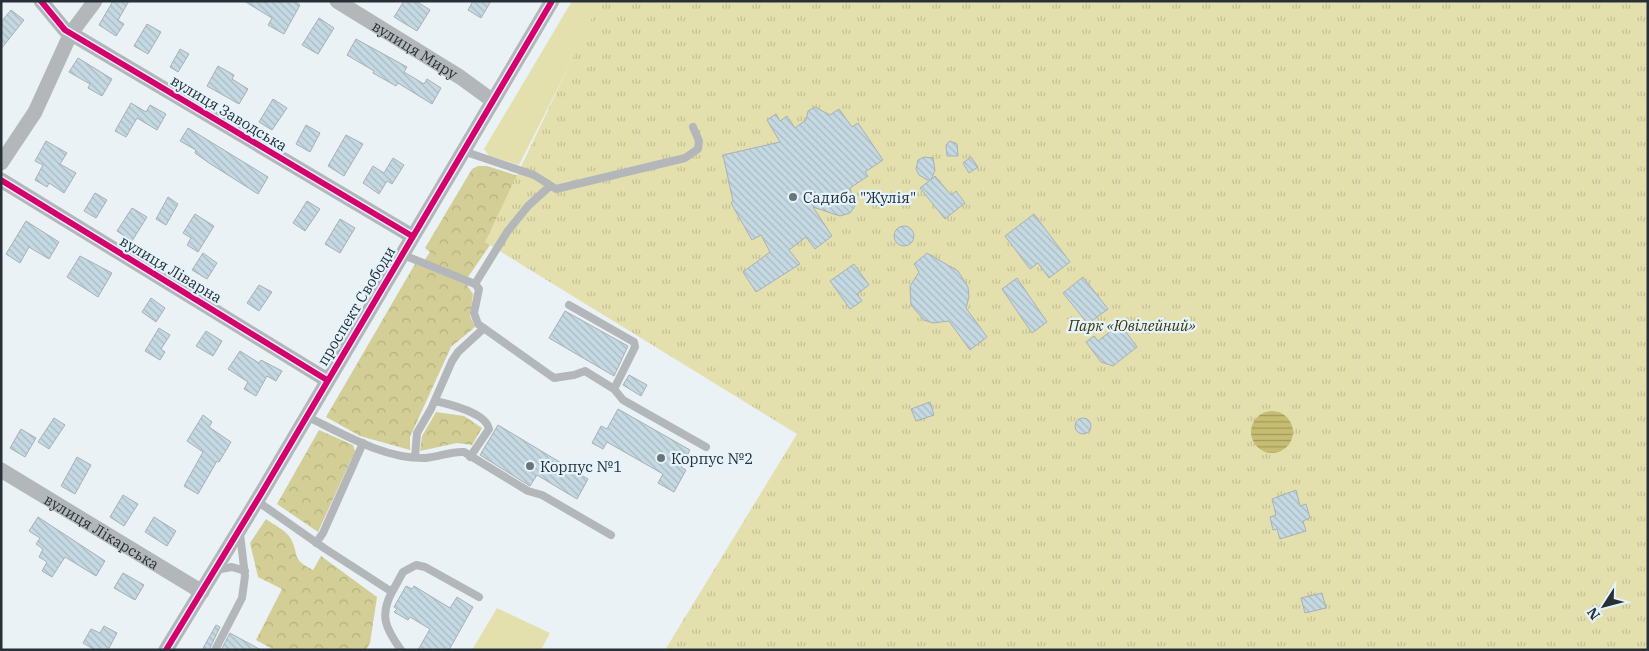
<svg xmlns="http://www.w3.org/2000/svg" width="1649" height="651" font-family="'IBM Plex Serif',serif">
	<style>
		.green { fill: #e4e0ae }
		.forest { fill: url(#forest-crowns) }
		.park { fill: url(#park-tufts) }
		.water { fill: url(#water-rules) }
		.building { fill: url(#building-back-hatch); stroke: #a8b0b4 }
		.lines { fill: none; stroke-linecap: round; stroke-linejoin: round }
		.service { stroke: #b4b7ba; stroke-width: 8 }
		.minor { stroke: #b4b7ba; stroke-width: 15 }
		.cycleway-casing { stroke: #e4f3fc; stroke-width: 9 }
		.cycleway { stroke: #d6006c; stroke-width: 6 }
		.poi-dot { fill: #6b7479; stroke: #e4f3fc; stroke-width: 2 }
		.labels { text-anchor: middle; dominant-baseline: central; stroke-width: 4.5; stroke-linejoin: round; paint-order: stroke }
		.street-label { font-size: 15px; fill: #263036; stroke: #e4f3fc }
		.poi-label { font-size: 15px; fill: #263036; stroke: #e4f3fc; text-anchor: start }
		.park-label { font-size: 15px; font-style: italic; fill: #3c3506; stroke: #e4f3fc }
	</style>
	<defs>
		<pattern id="forest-crowns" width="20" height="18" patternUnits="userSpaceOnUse" patternTransform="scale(1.25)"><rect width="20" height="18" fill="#d3ce95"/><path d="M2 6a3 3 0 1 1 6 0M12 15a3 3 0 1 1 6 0" fill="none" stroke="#b5b181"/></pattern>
		<pattern id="park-tufts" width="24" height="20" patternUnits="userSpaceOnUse" patternTransform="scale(1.25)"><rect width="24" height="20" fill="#e4e0ae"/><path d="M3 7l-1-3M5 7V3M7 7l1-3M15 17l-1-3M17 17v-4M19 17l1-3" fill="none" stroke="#c3c096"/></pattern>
		<pattern id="water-rules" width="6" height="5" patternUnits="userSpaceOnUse" patternTransform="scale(1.25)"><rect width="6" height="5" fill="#c6bd71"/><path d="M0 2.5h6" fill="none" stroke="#a19a5e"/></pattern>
		<pattern id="building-back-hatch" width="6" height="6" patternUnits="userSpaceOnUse" patternTransform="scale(1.25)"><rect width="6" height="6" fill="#c5d9e3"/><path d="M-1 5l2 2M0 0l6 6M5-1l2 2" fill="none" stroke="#a9bbc3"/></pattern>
	</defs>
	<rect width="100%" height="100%" fill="#eaf2f6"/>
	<path class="green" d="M572 1H602L519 165 489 156 484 149Z
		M497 608 550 633 541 650H472Z"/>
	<path class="forest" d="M478 166H487L534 181 468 277 424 261 430 252 425 248 472 169Z
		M415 264 467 285 473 294 470 316 475 327 451 347 410 437V450L360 436 326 417Z
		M436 412 464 416 482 428 472 445 457 443 420 451 422 436Z
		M319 430 353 445 355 451 318 532 277 504Z
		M266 519C274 525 286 530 291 539 300 556 290 558 313 570L321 556 377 597 370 643 366 650H274L256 640 282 589 258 577 250 543Z"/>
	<path class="park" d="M600 1H1648V650H665L797 434 485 242Z"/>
	<path class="water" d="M1251 432a21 21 0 1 1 42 0a21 21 0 1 1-42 0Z"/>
	<path class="building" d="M113 1H129L118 20 124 24 116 36 99 25Z
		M244 1H294L300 5 284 34 268 25 272 18Z
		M404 1H416L430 10 417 31 394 17Z
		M473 1H491L481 18 468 10Z
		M11 10 24 20 1 49V22Z
		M319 18 334 28 318 54 302 45Z
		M147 24 161 32 148 54 134 46Z
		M356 39 407 67 404 72 424 84 427 79 441 88 432 104 398 83 396 86 373 73 374 71 347 55Z
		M180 49 189 54 178 72 170 67Z
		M78 58 112 79 102 96 88 88 90 84 69 72Z
		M218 66 234 75 232 79 248 89 239 104 207 86Z
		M273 99 287 108 272 130 259 122Z
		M131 103 146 112 150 105 166 114 157 130 137 118 126 137 115 131Z
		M815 107 830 115 839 109 852 127 858 123 883 160 865 172 868 176 850 188 855 206 850 213 840 216 813 207 832 236 815 249 806 237 789 250 800 264 756 292 743 272 770 252 761 235 752 240 731 203 733 201 723 155 780 142 767 120 776 114 780 121 787 116 795 128 806 120 808 111Z
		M306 125 320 133 310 152 296 144Z
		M188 128 268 177 258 194 209 163 195 153 196 150 180 141Z
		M346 135 363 144 344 176 328 166Z
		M46 141 67 153 60 164 76 173 64 193 49 183 47 187 35 180 43 165 35 161Z
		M950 141 957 144 958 156H947L946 145Z
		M924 157 933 158 935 170 931 180 935 176 951 195 956 191 965 203 945 219 920 188 929 181 919 175 916 169 918 160Z
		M971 157 978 167 969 173 963 163Z
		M393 158 404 165 392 184 387 181 379 194 363 183 373 166 384 173Z
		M95 193 107 200 96 218 84 211Z
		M168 197 178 204 166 225 156 219Z
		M307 201 320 209 305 231 293 223Z
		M132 208 147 217 132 241 117 231Z
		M195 214 214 226 198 252 187 245 191 238 183 233Z
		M1034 214 1070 262 1049 278 1038 263 1030 269 1005 236Z
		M340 219 355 228 340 253 325 244Z
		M26 221 59 242 49 259 29 247 20 263 6 254Z
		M894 236a10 10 0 1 1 20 0a10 10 0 1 1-20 0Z
		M203 253 217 263 207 279 192 270Z
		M927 253 958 271 968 287 969 297 966 308 987 337 970 350 949 321 933 323 924 320 911 305 910 286 919 272 914 264Z
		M80 256 112 273 98 297 67 277Z
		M854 264 869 285 857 294 862 301 850 309 830 281Z
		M1083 277 1108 309 1088 324 1063 293Z
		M1017 278 1047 322 1032 333 1002 289Z
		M259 285 272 292 259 311 247 303Z
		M151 298 165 308 156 322 142 312Z
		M565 311 628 346 614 376 549 338Z
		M1120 324 1137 347 1113 366 1101 362 1086 342 1094 336 1098 341Z
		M159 328 170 335 161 349 165 352 160 360 145 351Z
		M206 331 222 341 213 356 196 346Z
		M240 351 259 363 261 360 282 371 276 381 267 376 256 396 244 389 248 382 228 369Z
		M629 375 647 385 641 396 623 385Z
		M930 402 934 415 916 421 911 409Z
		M618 409 690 450 681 467 686 470 674 492 658 483 663 474 607 442 603 449 592 443 601 426 607 429Z
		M203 415 212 422 209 427 231 442 219 462 217 461 198 494 184 486 203 452 187 441Z
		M1075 426a8 8 0 1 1 16 0a8 8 0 1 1-16 0Z
		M54 418 65 425 49 449 38 442Z
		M498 425 588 479 577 499 537 475 530 486 480 455Z
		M21 429 36 438 25 457 10 448Z
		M77 457 91 465 75 494 61 486Z
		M1296 490 1300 506 1306 504 1310 518 1303 521 1306 531 1280 539 1277 529 1273 530 1270 517 1276 515 1272 499Z
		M123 495 138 504 124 526 110 517Z
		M38 517 105 561 96 576 65 557 52 577 42 571 47 562 39 557 43 549 36 544 40 538 29 531Z
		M154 517 176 531 167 546 145 532Z
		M123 573 144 585 135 600 114 588Z
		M406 586 412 589 414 586 450 608 457 597 473 607 449 650H418L430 629 410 617 408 620 394 612 397 609 394 607Z
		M1322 593 1326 608 1305 613 1301 598Z
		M216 625 220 627 209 650H202Z
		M104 626 117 633 108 650H95L83 643 91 629 100 633Z
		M230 633 261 650H221Z"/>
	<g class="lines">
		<path class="service" d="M463 151 534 175 556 189 685 158 698 149 699 141 693 127
			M401 254 475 284 479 289 474 313 478 324 554 378 574 375 585 371 614 389 623 400 706 447
			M475 284 507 232 528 206 550 186
			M569 305 634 342 635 347 614 389
			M435 401C449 404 486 413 489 429L470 457
			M306 416C343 434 384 459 426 458 439 457 451 451 464 452L528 491 542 495 611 535
			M415 457 417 433 431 409 452 361 458 352 483 329
			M257 501 324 548 392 592C379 616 386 629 401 650
			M316 543 323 533 363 443
			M215 570 232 567 245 571
			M392 592 403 572 416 565 425 567 479 597
			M215 650 242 598 245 576 240 534"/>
		<g class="minor">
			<path d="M41 1 65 30 412 236"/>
			<path id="s1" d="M337 1 460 77 493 101"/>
			<path d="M1 163 35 112 71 33 95 1"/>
			<path d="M1 180 327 380"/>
			<path id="s2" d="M1 470 202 592"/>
			<path d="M166 650 261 494 552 1"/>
		</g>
		<g class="cycleway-casing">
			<path id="cycleway" d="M41 1 65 30 412 236
				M1 180 327 380
				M166 650 261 494 552 1"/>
		</g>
		<use href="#cycleway" class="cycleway"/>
	</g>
	<g class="poi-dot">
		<circle cx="793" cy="197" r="5"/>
		<circle cx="661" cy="458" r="5"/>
		<circle cx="530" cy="466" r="5"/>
	</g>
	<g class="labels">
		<g class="street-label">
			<text stroke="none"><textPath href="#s1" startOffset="92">вулиця Миру</textPath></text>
			<text transform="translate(229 113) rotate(31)">вулиця Заводська</text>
			<text transform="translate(171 269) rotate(31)">вулиця Ліварна</text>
			<text transform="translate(356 306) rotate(-59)">проспект Свободи</text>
			<text stroke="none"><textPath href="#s2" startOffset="118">вулиця Лікарська</textPath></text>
		</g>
		<g class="poi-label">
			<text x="803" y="197">Садиба "Жулія"</text>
			<text x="671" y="458">Корпус №2</text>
			<text x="540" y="466">Корпус №1</text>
		</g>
		<g class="park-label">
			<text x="1132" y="325">Парк «Ювілейний»</text>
		</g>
	</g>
	<rect width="1649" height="651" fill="none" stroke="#263036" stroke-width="5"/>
	<g transform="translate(1604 606) rotate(234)" stroke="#e4f3fc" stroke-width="4" paint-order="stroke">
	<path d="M0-4L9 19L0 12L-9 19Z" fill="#263036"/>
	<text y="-8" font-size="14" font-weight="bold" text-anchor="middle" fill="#263036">N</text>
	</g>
</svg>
